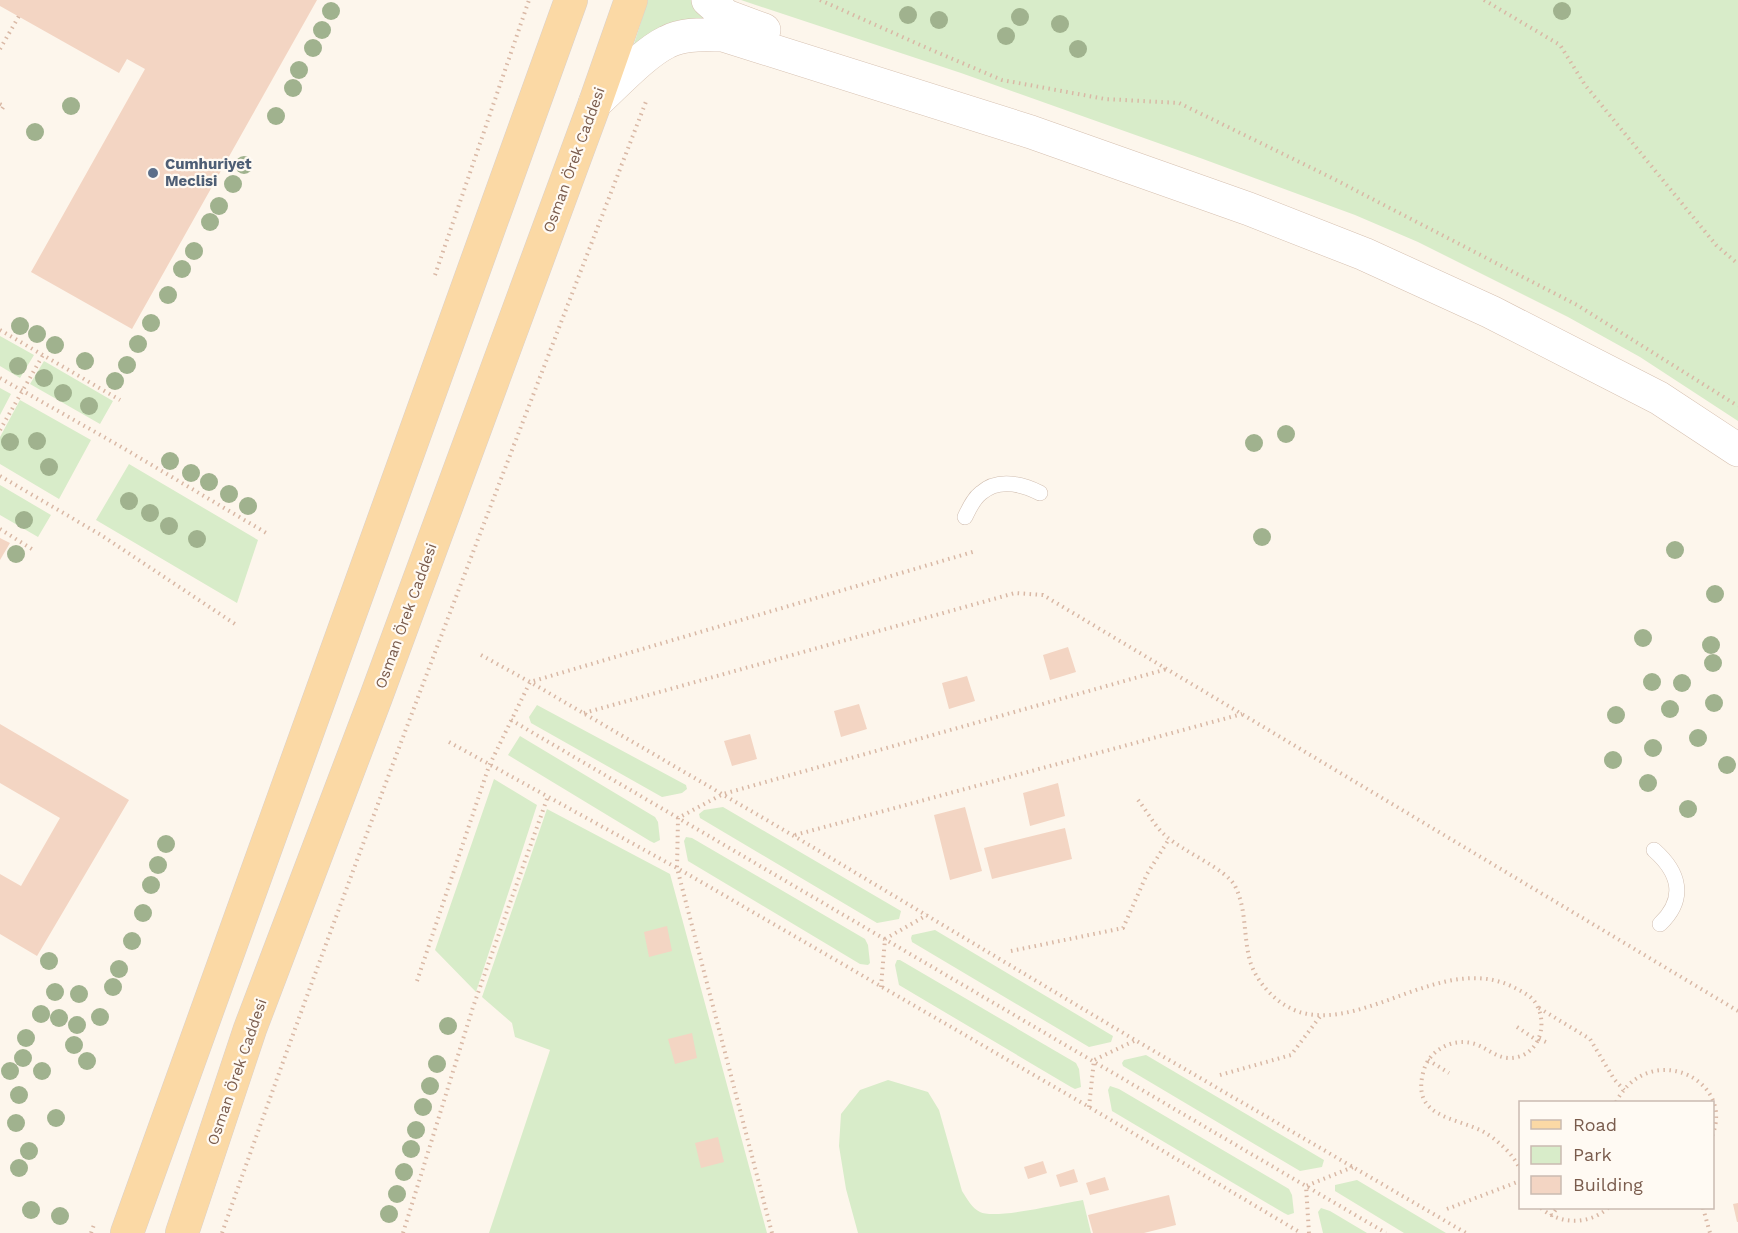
<svg xmlns="http://www.w3.org/2000/svg" width="1738" height="1233" font-family="'Work Sans',sans-serif">
	<style>
		.green { fill: #d8ecc9 }
		.building { fill: #f3d5c3 }
		.lines { fill: none; stroke-linecap: round; stroke-linejoin: round }
		.lane-casing { stroke: #d1beb0; stroke-width: 16 }
		.secondary-casing { stroke: #d6c0b0; stroke-width: 34 }
		.primary-casing { stroke: #dad1cd; stroke-width: 34 }
		.path { stroke: #d9b8a5; stroke-width: 4; stroke-dasharray: 1.5 4.5; stroke-linecap: butt }
		.lane { stroke: #fff; stroke-width: 15 }
		.secondary { stroke: #fff; stroke-width: 33 }
		.primary { stroke: #fbd9a5; stroke-width: 33 }
		.tree { fill: #a0b28e }
		.service-dot { fill: #5c6f8a; stroke: #fffaf3; stroke-width: 2 }
		.labels { text-anchor: middle; dominant-baseline: central; stroke-width: 4.5; stroke-linejoin: round; paint-order: stroke }
		.street-label { font-size: 15px; fill: #7a5c4d; stroke: #fffaf3 }
		.service-label { font-size: 15px; font-weight: bold; fill: #4e5e75; stroke: #fffaf3; text-anchor: start }
	</style>
	<rect width="100%" height="100%" fill="#fdf6ec"/>
	<path class="green" d="M648 0H694L716 19 635 47 634 44Z
		M741 0H1738V421L1640 357 1568 317 1418 242 1355 215 1203 159 961 73Z
		M0 336 34 355 20 378 0 366Z
		M44 361 113 401 100 424 30 384Z
		M0 388 11 394 0 415Z
		M20 400 91 440 59 499 0 464V437Z
		M129 464 258 540 237 603 96 520Z
		M0 485 51 515 38 537 0 515Z
		M537 705 686 785 687 789 682 793 662 797 531 723 529 717Z
		M520 736 655 817 658 822 660 840 654 843 650 841 508 755Z
		M494 779 537 805 476 992 435 950Z
		M723 807 901 911 899 919 877 923 700 818 699 814 704 810Z
		M547 809 670 874 767 1233H489L550 1050 515 1037 512 1023 482 997Z
		M686 837 692 838 865 939 868 945 870 963 868 965 860 964 688 861 684 841Z
		M935 930 1113 1036 1111 1042 1089 1047 912 942 911 938 912 935Z
		M897 960H900L1076 1063 1079 1069 1081 1087 1075 1089 1071 1087 899 985 895 965Z
		M1146 1055 1324 1160 1322 1167 1300 1171 1123 1066 1122 1063 1124 1060Z
		M888 1080 928 1092 939 1110 962 1191C967 1199 972 1208 980 1212 995 1220 1063 1203 1083 1200L1091 1233H858L846 1189 839 1146 841 1114 860 1090Z
		M1110 1086 1119 1089 1289 1189 1292 1195 1294 1213 1288 1215 1284 1213 1112 1111 1108 1090Z
		M1357 1180 1446 1233H1404L1335 1191V1185Z
		M1321 1208 1330 1211 1367 1233H1323L1318 1212Z"/>
	<path class="building" d="M0 0H317L132 329 31 272 145 69 127 59 119 73 0 6Z
		M0 538 10 543 0 560Z
		M1068 647 1076 672 1050 680 1043 655Z
		M967 676 975 701 949 709 942 683Z
		M859 704 867 729 841 737 834 711Z
		M0 724 129 800 37 956 0 934V874L21 886 60 818 0 783Z
		M750 734 757 759 732 766 724 741Z
		M1058 783 1065 816 1030 826 1023 793Z
		M965 807 982 871 950 880 934 815Z
		M1065 828 1072 859 992 879 984 848Z
		M667 926 672 951 649 957 644 932Z
		M692 1033 697 1058 675 1064 668 1039Z
		M718 1137 724 1162 701 1168 695 1143Z
		M1043 1161 1047 1173 1028 1179 1024 1167Z
		M1074 1169 1078 1182 1060 1187 1056 1175Z
		M1105 1177 1109 1190 1090 1195 1086 1183Z
		M1169 1195 1176 1225 1144 1233H1093L1088 1215Z
		M1738 1203V1222H1737L1733 1204Z"/>
	<g class="lines">
		<g class="lane-casing">
			<path id="lane" d="M965 517C969 509 973 499 981 493 998 478 1022 484 1040 493
				M1654 850C1679 872 1687 898 1660 924"/>
		</g>
		<g class="secondary-casing">
			<path id="secondary" d="M708 0 726 16 764 30
				M595 103C615 85 644 53 667 42 684 33 704 35 723 35L1031 132 1249 209 1364 254 1491 312 1659 398 1738 450"/>
		</g>
		<g class="primary-casing">
			<path id="primary" d="M127 1233 571 0
				M182 1233 250 1029 376 697 595 103 631 0"/>
		</g>
		<path class="path" d="M820 0 927 48 1002 80 1105 99 1179 103 1328 176 1577 305 1738 406
			M1484 0 1560 45 1585 85 1716 245 1738 264
			M0 49 19 16
			M0 104 4 106 0 112
			M435 275 529 0
			M0 330 120 400
			M0 378 118 445 268 534
			M0 430 43 355
			M0 476 101 535 235 624
			M0 529 35 551
			M481 655 530 682 794 836 1135 1040 1466 1233
			M584 713 1015 593 1043 595 1738 1011
			M511 720 1386 1233
			M449 742 677 868 1089 1107 1301 1233
			M1138 800C1147 811 1155 827 1166 836 1182 851 1226 869 1235 886 1247 910 1243 935 1250 961 1257 984 1279 1007 1303 1013 1368 1029 1445 953 1513 987 1521 991 1530 995 1535 1002 1550 1025 1538 1059 1508 1058 1495 1057 1487 1048 1475 1044 1453 1037 1428 1050 1423 1073 1412 1117 1454 1117 1482 1131 1497 1139 1513 1154 1520 1169
			M795 835 1242 714
			M1011 951 1123 928 1147 874 1169 839
			M417 981 489 766 530 682 976 551
			M881 987 885 939 927 915
			M1539 1008 1590 1039 1614 1079 1624 1090
			M1517 1027 1538 1041
			M1539 1039 1548 1043
			M1428 1060 1449 1073
			M1220 1075 1291 1055 1322 1014
			M1616 1102C1649 1039 1736 1079 1712 1136
			M1089 1107 1094 1060 1134 1041
			M1541 1208C1560 1225 1589 1225 1608 1208
			M1703 1208 1710 1233
			M1447 1209 1520 1181
			M1551 1216 1557 1208
			M91 1233 95 1222
			M222 1233C356 852 502 476 647 99
			M403 1233 473 1007 548 796
			M772 1233 677 868 678 818 723 794 1167 669
			M1309 1233 1306 1186 1353 1167"/>
		<use href="#lane" class="lane"/>
		<use href="#secondary" class="secondary"/>
		<use href="#primary" class="primary"/>
	</g>
	<g class="tree">
		<circle cx="331" cy="11" r="9"/>
		<circle cx="1562" cy="11" r="9"/>
		<circle cx="908" cy="15" r="9"/>
		<circle cx="1020" cy="17" r="9"/>
		<circle cx="939" cy="20" r="9"/>
		<circle cx="1060" cy="24" r="9"/>
		<circle cx="322" cy="30" r="9"/>
		<circle cx="1006" cy="36" r="9"/>
		<circle cx="313" cy="48" r="9"/>
		<circle cx="1078" cy="49" r="9"/>
		<circle cx="299" cy="70" r="9"/>
		<circle cx="293" cy="88" r="9"/>
		<circle cx="71" cy="106" r="9"/>
		<circle cx="276" cy="116" r="9"/>
		<circle cx="35" cy="132" r="9"/>
		<circle cx="244" cy="165" r="9"/>
		<circle cx="233" cy="184" r="9"/>
		<circle cx="219" cy="206" r="9"/>
		<circle cx="210" cy="222" r="9"/>
		<circle cx="194" cy="251" r="9"/>
		<circle cx="182" cy="269" r="9"/>
		<circle cx="168" cy="295" r="9"/>
		<circle cx="151" cy="323" r="9"/>
		<circle cx="20" cy="326" r="9"/>
		<circle cx="37" cy="334" r="9"/>
		<circle cx="138" cy="344" r="9"/>
		<circle cx="55" cy="345" r="9"/>
		<circle cx="85" cy="361" r="9"/>
		<circle cx="127" cy="365" r="9"/>
		<circle cx="18" cy="366" r="9"/>
		<circle cx="44" cy="378" r="9"/>
		<circle cx="115" cy="381" r="9"/>
		<circle cx="63" cy="393" r="9"/>
		<circle cx="89" cy="406" r="9"/>
		<circle cx="1286" cy="434" r="9"/>
		<circle cx="37" cy="441" r="9"/>
		<circle cx="10" cy="442" r="9"/>
		<circle cx="1254" cy="443" r="9"/>
		<circle cx="170" cy="461" r="9"/>
		<circle cx="49" cy="467" r="9"/>
		<circle cx="191" cy="473" r="9"/>
		<circle cx="209" cy="482" r="9"/>
		<circle cx="229" cy="494" r="9"/>
		<circle cx="129" cy="501" r="9"/>
		<circle cx="248" cy="506" r="9"/>
		<circle cx="150" cy="513" r="9"/>
		<circle cx="24" cy="520" r="9"/>
		<circle cx="169" cy="526" r="9"/>
		<circle cx="1262" cy="537" r="9"/>
		<circle cx="197" cy="539" r="9"/>
		<circle cx="1675" cy="550" r="9"/>
		<circle cx="16" cy="554" r="9"/>
		<circle cx="1715" cy="594" r="9"/>
		<circle cx="1643" cy="638" r="9"/>
		<circle cx="1711" cy="645" r="9"/>
		<circle cx="1713" cy="663" r="9"/>
		<circle cx="1652" cy="682" r="9"/>
		<circle cx="1682" cy="683" r="9"/>
		<circle cx="1714" cy="703" r="9"/>
		<circle cx="1670" cy="709" r="9"/>
		<circle cx="1616" cy="715" r="9"/>
		<circle cx="1698" cy="738" r="9"/>
		<circle cx="1653" cy="748" r="9"/>
		<circle cx="1613" cy="760" r="9"/>
		<circle cx="1727" cy="765" r="9"/>
		<circle cx="1648" cy="783" r="9"/>
		<circle cx="1688" cy="809" r="9"/>
		<circle cx="166" cy="844" r="9"/>
		<circle cx="158" cy="865" r="9"/>
		<circle cx="151" cy="885" r="9"/>
		<circle cx="143" cy="913" r="9"/>
		<circle cx="132" cy="941" r="9"/>
		<circle cx="49" cy="961" r="9"/>
		<circle cx="119" cy="969" r="9"/>
		<circle cx="113" cy="987" r="9"/>
		<circle cx="55" cy="992" r="9"/>
		<circle cx="79" cy="994" r="9"/>
		<circle cx="41" cy="1014" r="9"/>
		<circle cx="100" cy="1017" r="9"/>
		<circle cx="59" cy="1018" r="9"/>
		<circle cx="77" cy="1025" r="9"/>
		<circle cx="448" cy="1026" r="9"/>
		<circle cx="26" cy="1038" r="9"/>
		<circle cx="74" cy="1045" r="9"/>
		<circle cx="23" cy="1058" r="9"/>
		<circle cx="87" cy="1061" r="9"/>
		<circle cx="437" cy="1064" r="9"/>
		<circle cx="10" cy="1071" r="9"/>
		<circle cx="42" cy="1071" r="9"/>
		<circle cx="430" cy="1086" r="9"/>
		<circle cx="19" cy="1095" r="9"/>
		<circle cx="423" cy="1107" r="9"/>
		<circle cx="56" cy="1118" r="9"/>
		<circle cx="16" cy="1123" r="9"/>
		<circle cx="416" cy="1130" r="9"/>
		<circle cx="411" cy="1149" r="9"/>
		<circle cx="29" cy="1151" r="9"/>
		<circle cx="19" cy="1168" r="9"/>
		<circle cx="404" cy="1172" r="9"/>
		<circle cx="397" cy="1194" r="9"/>
		<circle cx="31" cy="1210" r="9"/>
		<circle cx="389" cy="1214" r="9"/>
		<circle cx="60" cy="1216" r="9"/>
	</g>
	<circle class="service-dot" cx="153" cy="173" r="6"/>
	<g class="labels">
		<g class="street-label">
			<text transform="translate(574 160) rotate(-70)">Osman Örek Caddesi</text>
			<text transform="translate(406 616) rotate(-70)">Osman Örek Caddesi</text>
			<text transform="translate(237 1072) rotate(-71)">Osman Örek Caddesi</text>
		</g>
		<g class="service-label">
			<text x="165" y="164">Cumhuriyet<tspan x="165" dy="17">Meclisi</tspan></text>
		</g>
	</g>
	<rect x="1519" y="1101" width="195" height="108" fill="#fffaf3" stroke="#cabbb1" stroke-width="1.5"/>
	<rect x="1531" y="1120" width="30" height="9" fill="#fbd9a5" stroke="#cabbb1" stroke-width="1.5"/>
	<text x="1573" y="1131" font-size="18" fill="#7a5c4d">Road</text>
	<rect x="1531" y="1146" width="30" height="18" fill="#d8ecc9" stroke="#cabbb1" stroke-width="1.5"/>
	<text x="1573" y="1161" font-size="18" fill="#7a5c4d">Park</text>
	<rect x="1531" y="1176" width="30" height="18" fill="#f3d5c3" stroke="#cabbb1" stroke-width="1.5"/>
	<text x="1573" y="1191" font-size="18" fill="#7a5c4d">Building</text>
</svg>
